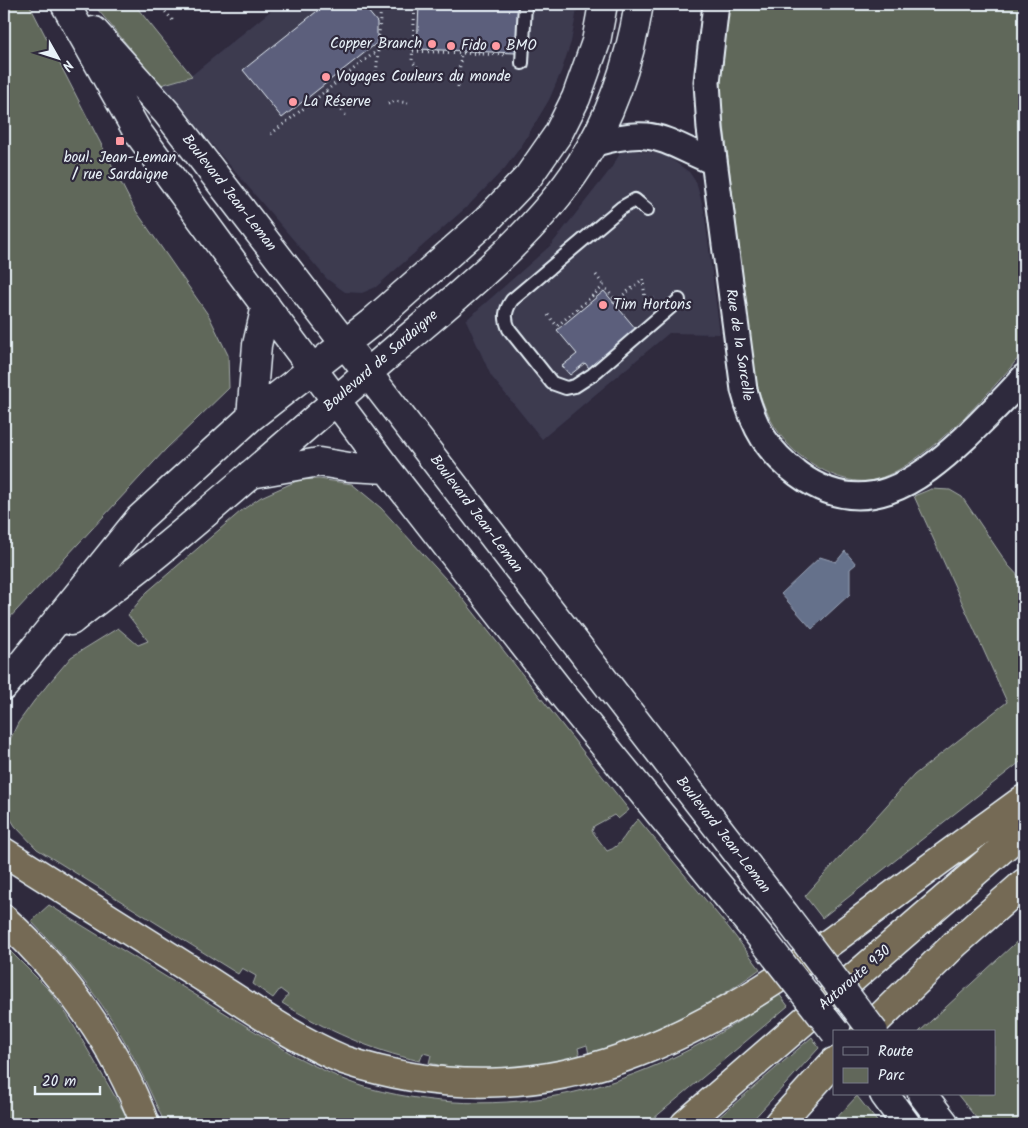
<svg xmlns="http://www.w3.org/2000/svg" width="1028" height="1128" font-family="Kalam,sans-serif">
	<style>
		.built { fill: #3c3a50 }
		.green { fill: #61675a; stroke: #a4aca9 }
		.water { fill: #65718b; stroke: #99a4b7 }
		.building { fill: #5b5e7b; stroke: #e8f1f8 }
		.lines { fill: none; stroke-linecap: round; stroke-linejoin: round }
		.service-casing { stroke: #e8f1f8; stroke-width: 16 }
		.minor-casing { stroke: #e8f1f8; stroke-width: 29 }
		.tertiary-casing { stroke: #e8f1f8; stroke-width: 31 }
		.motorway-casing { stroke: #e8f1f8; stroke-width: 31 }
		.path { stroke: #e8f1f8; stroke-width: 3; stroke-dasharray: 1 4; stroke-linecap: butt }
		.service { stroke: #2f2a3d; stroke-width: 12 }
		.minor { stroke: #2f2a3d; stroke-width: 25 }
		.tertiary { stroke: #2f2a3d; stroke-width: 28 }
		.motorway { stroke: #746b55; stroke-width: 28 }
		.tertiary-bridge-casing { stroke: #e8f1f8; stroke-width: 31; stroke-linecap: butt }
		.tertiary-bridge { stroke: #2f2a3d; stroke-width: 28 }
		.poi-dot { fill: #ff9aa2; stroke: #2f2a3d; stroke-width: 2 }
		.labels { text-anchor: middle; dominant-baseline: central; stroke-width: 4.5; stroke-linejoin: round; paint-order: stroke }
		.poi-label { font-size: 15px; fill: #e8f1f8; stroke: #2f2a3d; text-anchor: start }
		.street-label { font-size: 15px; fill: #e8f1f8; stroke: #2f2a3d }
	</style>
	<rect width="100%" height="100%" fill="#2f2a3d"/>
	<filter id="ink" filterUnits="userSpaceOnUse"><feTurbulence type="fractalNoise" baseFrequency=".02" numOctaves="2"/><feDisplacementMap in="SourceGraphic" scale="10" xChannelSelector="R" yChannelSelector="G"/><feConvolveMatrix kernelMatrix="1 2 1 2 8 2 1 2 1" color-interpolation-filters="sRGB"/></filter>
	<g filter="url(#ink)">
		<path class="built" d="M279 4H578L571 42 561 72 549 100 522 145 505 168 469 205 376 287 362 293 345 292 327 279 161 85 192 75Z
			M631 150 664 154 689 172 696 182 704 210 720 334 669 333 542 439 491 376 466 320 551 245 610 170 621 152Z"/>
		<path class="green" d="M4 4H29L134 208 209 316 228 355 229 388 166 449 4 624Z
			M93 4H134L192 76 161 85Z
			M729 4H1024V351C994 389 917 475 868 481 848 483 828 474 811 463 779 444 763 411 755 376L720 93Z
			M319 479 352 484 381 508 456 590 629 810 618 819 614 815 594 826 592 831 607 851C622 847 627 829 638 819L729 928 760 969C708 1008 650 1034 589 1055L587 1045 578 1048 580 1058C531 1068 479 1075 429 1063L431 1055 423 1053 420 1061C370 1050 326 1030 282 1003L288 995 280 989 273 998 253 984 256 976 242 968 238 974 37 849 15 826 4 808 5 750 18 723 34 701 71 657 118 628 138 645 148 641 128 615 147 592 241 511 261 497 299 480Z
			M931 489 950 490 962 497 1008 565 1024 582V759L822 918 805 896 914 775 1007 702 914 496Z
			M49 905 295 1056C319 1068 342 1080 368 1088 521 1128 655 1084 779 994L788 1006 647 1124H165C151 1094 138 1063 121 1035 97 993 64 956 31 921Z
			M1024 935V1124H981L957 1094H994V1032H919Z
			M4 945 50 991 68 1016 131 1124H4Z
			M812 1037 819 1048 749 1124H711Z
			M857 1096 879 1124H831Z"/>
		<path class="water" d="M845 551 856 564 850 569V594L812 629 781 594 820 557 836 562Z"/>
		<path class="building" d="M326 4H362L377 22V43L282 118 243 70Z
			M419 4H519L516 53 417 49Z
			M604 291 636 329 589 368 585 363 570 375 562 366 577 354 557 330Z"/>
		<g class="lines">
			<g class="service-casing">
				<path id="service" d="M522 63 525 4
					M647 210 635 200 621 208 512 300C505 310 504 318 509 329L552 383 566 388 575 386 592 375 679 300"/>
			</g>
			<g class="minor-casing">
				<path id="minor" d="M716 4 707 82 710 129 744 390C754 428 767 451 798 474 863 522 917 483 966 437 986 417 1006 398 1024 377
					M592 144C655 126 659 139 714 162"/>
			</g>
			<g class="tertiary-casing">
				<path id="tertiary" d="M65 4 137 131 235 265 387 469 563 695 763 940
					M94 31 167 113 786 916
					M251 417 257 345 266 306
					M251 474 319 462 349 467 387 469
					M71 621C101 597 133 574 163 549 238 487 311 422 385 358 450 302 534 237 580 165 611 117 630 60 639 4
					M4 686 139 519 251 417 371 323 487 220 528 177 558 134 576 98 596 42 603 4
					M884 1094 906 1124
					M922 1094 945 1124"/>
			</g>
			<g class="motorway-casing">
				<path id="motorway" d="M4 852C72 895 140 938 207 980 252 1009 296 1040 344 1060 549 1128 711 1034 868 914 920 874 972 837 1024 799
					M4 919C65 975 116 1045 145 1124
					M865 1032 955 944 1024 883
					M685 1124 1024 830
					M778 1124 834 1062"/>
			</g>
			<path class="path" d="M159 4 174 22
				M415 4 412 61 417 67H421
				M413 51 507 55
				M376 77 378 51
				M458 87 461 53
				M326 91 347 117
				M388 104 395 101 408 103
				M271 134 378 50 381 4
				M596 275 604 286
				M548 315 557 326 604 286 616 301 643 279 645 299 655 298"/>
			<use href="#service" class="service"/>
			<use href="#minor" class="minor"/>
			<use href="#tertiary" class="tertiary"/>
			<use href="#motorway" class="motorway"/>
			<g class="tertiary-bridge-casing">
				<path id="tertiary-bridge" d="M786 916 874 1032
					M763 940 835 1032"/>
			</g>
			<use href="#tertiary-bridge" class="tertiary-bridge"/>
		</g>
	</g>
	<g class="poi-dot">
		<circle cx="432" cy="44" r="5"/>
		<circle cx="451" cy="46" r="5"/>
		<circle cx="496" cy="46" r="5"/>
		<circle cx="326" cy="77" r="5"/>
		<circle cx="293" cy="102" r="5"/>
		<rect x="115" y="136" width="10" height="10" rx="2.5"/>
		<circle cx="603" cy="305" r="5"/>
	</g>
	<g class="labels">
		<g class="poi-label">
			<text x="422" y="44" text-anchor="end">Copper Branch</text>
			<text x="461" y="46">Fido</text>
			<text x="506" y="46">BMO</text>
			<text x="336" y="77">Voyages Couleurs du monde</text>
			<text x="303" y="102">La Réserve</text>
			<text x="120" y="158" text-anchor="middle">boul. Jean-Leman<tspan x="120" dy="17">/ rue Sardaigne</tspan></text>
			<text x="613" y="305">Tim Hortons</text>
		</g>
		<g class="street-label">
			<text transform="translate(229 193) rotate(52)">Boulevard Jean-Leman</text>
			<text transform="translate(739 345) rotate(81)">Rue de la Sarcelle</text>
			<text transform="translate(381 361) rotate(-41)">Boulevard de Sardaigne</text>
			<text transform="translate(476 514) rotate(53)">Boulevard Jean-Leman</text>
			<text transform="translate(723 835) rotate(52)">Boulevard Jean-Leman</text>
			<text transform="translate(855 978) rotate(-41)">Autoroute 930</text>
		</g>
	</g>
	<rect width="1028" height="1128" fill="none" stroke="#2f2a3d" stroke-width="20"/>
	<rect x="10" y="10" width="1008" height="1108" fill="none" stroke="#e8f1f8" stroke-width="2" filter="url(#ink)"/>
	<rect x="833" y="1030" width="162" height="65" fill="#2f2a3d" stroke="#797a88"/>
	<rect x="843" y="1047" width="25" height="8" fill="#2f2a3d" stroke="#797a88"/>
	<text x="878" y="1056" font-size="15" fill="#e8f1f8">Route</text>
	<rect x="843" y="1068" width="25" height="15" fill="#61675a" stroke="#797a88"/>
	<text x="878" y="1080" font-size="15" fill="#e8f1f8">Parc</text>
	<g transform="translate(58 58) rotate(129)" stroke="#2f2a3d" stroke-width="4" paint-order="stroke">
	<path d="M0-4L9 19L0 12L-9 19Z" fill="#e8f1f8"/>
	<text y="-8" font-size="14" font-weight="bold" text-anchor="middle" fill="#e8f1f8">N</text>
	</g>
	<path d="M35 1086v8h65v-8" fill="none" stroke="#e8f1f8" stroke-width="2.5"/>
	<text x="42" y="1086" font-size="15" fill="#e8f1f8" stroke="#2f2a3d" stroke-width="4" paint-order="stroke">20 m</text>
</svg>
